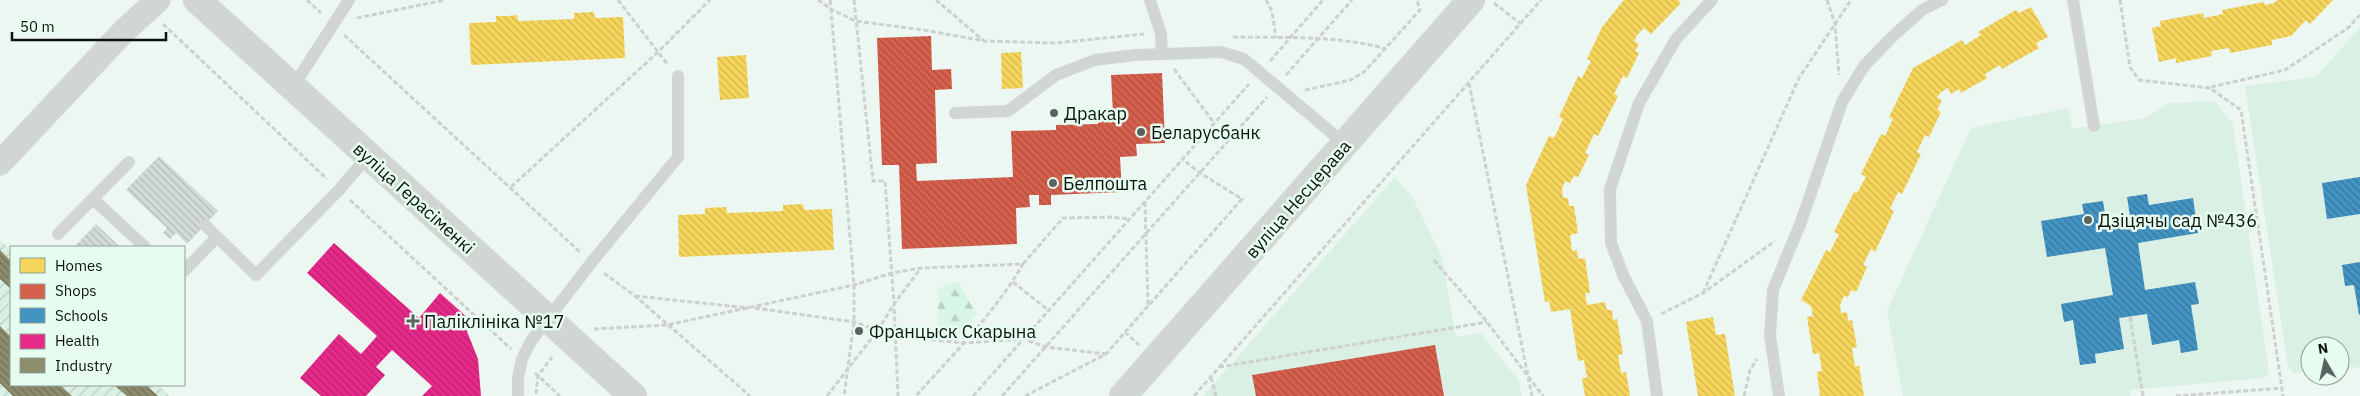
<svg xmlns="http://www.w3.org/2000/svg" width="2360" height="396" font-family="'IBM Plex Sans',sans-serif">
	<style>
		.built { fill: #dbf0e5 }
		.industrial { fill: url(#industrial-furrows) }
		.forest { fill: url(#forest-firs) }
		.homes { fill: url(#homes-back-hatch) }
		.shops { fill: url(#shops-back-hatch) }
		.schools { fill: url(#schools-back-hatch) }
		.health { fill: url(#health-back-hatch) }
		.industry { fill: url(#industry-back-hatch) }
		.building { fill: url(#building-back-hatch) }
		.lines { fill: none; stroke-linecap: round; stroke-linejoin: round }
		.path { stroke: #cdd0ce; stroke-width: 3; stroke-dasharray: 5 2.5; stroke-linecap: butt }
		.service { stroke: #d2d6d3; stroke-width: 12 }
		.minor { stroke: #d2d6d3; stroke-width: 25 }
		.tertiary { stroke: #d2d6d3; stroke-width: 28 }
		.secondary { stroke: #d2d6d3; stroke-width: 28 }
		.poi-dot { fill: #5a635e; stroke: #e7fcf0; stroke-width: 2 }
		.labels { text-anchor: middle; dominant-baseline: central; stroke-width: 5; stroke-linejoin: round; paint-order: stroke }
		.poi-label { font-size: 18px; fill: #0c130f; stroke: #e7fcf0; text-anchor: start }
		.street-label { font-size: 18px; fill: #0c130f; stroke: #e7fcf0 }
	</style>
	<defs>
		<pattern id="industrial-furrows" width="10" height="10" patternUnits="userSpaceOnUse" patternTransform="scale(1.25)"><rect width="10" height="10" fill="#dbf0e5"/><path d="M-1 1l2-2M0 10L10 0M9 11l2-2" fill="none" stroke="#bbcdc3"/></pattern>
		<pattern id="forest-firs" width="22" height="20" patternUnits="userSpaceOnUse" patternTransform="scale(1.25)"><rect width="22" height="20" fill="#d8f6e5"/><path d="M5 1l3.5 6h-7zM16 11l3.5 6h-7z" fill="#b8d2c3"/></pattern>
		<pattern id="homes-back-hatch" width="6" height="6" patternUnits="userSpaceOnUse" patternTransform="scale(1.25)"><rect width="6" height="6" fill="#f6d55c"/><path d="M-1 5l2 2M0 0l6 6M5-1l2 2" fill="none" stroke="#d2b64f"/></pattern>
		<pattern id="shops-back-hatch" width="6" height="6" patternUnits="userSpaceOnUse" patternTransform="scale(1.25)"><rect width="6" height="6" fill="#d6604d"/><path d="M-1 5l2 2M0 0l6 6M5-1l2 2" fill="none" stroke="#ac4e3e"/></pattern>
		<pattern id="schools-back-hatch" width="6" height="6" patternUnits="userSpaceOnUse" patternTransform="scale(1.25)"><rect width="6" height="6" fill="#4393c3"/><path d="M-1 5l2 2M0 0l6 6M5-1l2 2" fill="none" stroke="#36779d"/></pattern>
		<pattern id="health-back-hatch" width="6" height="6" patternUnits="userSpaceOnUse" patternTransform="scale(1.25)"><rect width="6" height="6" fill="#e7298a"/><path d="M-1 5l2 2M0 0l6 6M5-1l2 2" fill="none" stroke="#ba226f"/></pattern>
		<pattern id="industry-back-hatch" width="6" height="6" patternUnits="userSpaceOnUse" patternTransform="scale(1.25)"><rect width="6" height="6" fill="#8c8c6e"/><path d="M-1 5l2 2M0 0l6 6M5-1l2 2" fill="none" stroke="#717159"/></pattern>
		<pattern id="building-back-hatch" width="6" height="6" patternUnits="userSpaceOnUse" patternTransform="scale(1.25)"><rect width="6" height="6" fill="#d2dbd6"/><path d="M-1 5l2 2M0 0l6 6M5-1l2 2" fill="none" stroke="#b3bbb6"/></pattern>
	</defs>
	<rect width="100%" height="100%" fill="#ecf7f1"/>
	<path class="built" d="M2360 27V367L2340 369V346H2310V372L2294 373 2288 368 2245 86 2316 77Z
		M2215 101 2233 124 2269 373 2264 378 2130 390V396H1903L1887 311 1971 128 2068 108 2072 129 2145 118 2170 103Z
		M1395 177 1413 198 1442 257 1456 337 1481 333 1519 381 1522 396H1203Z"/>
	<path class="industrial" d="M0 240 11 250V385H158L170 396H0Z"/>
	<path class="forest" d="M958 281 977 315 955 336 938 331V288Z"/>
	<path class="homes" d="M1624 0H1678L1681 3 1651 34 1644 28 1638 34 1634 41 1639 44 1635 51 1639 53 1627 78 1623 76 1614 94 1618 96 1598 136 1594 134 1585 153 1589 155 1578 177 1574 176 1570 183 1565 181 1562 189 1563 198H1568L1569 206H1574L1578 233 1570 235 1572 251 1577 250 1578 259 1585 258 1590 293H1585L1587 305 1605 302 1607 310H1612L1613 320 1617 319 1623 354 1618 355 1621 373 1626 372 1630 396H1585L1582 378H1587L1584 360 1578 361 1570 309 1551 312 1549 301 1545 302 1526 185 1549 136 1554 138 1563 119 1559 117 1578 76 1582 78 1591 61 1587 59 1602 27Z
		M2277 0H2333L2310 24 2306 20 2291 36 2272 40V45L2230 53 2229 48 2211 51 2212 56 2176 63V58L2159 62 2152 28 2161 26 2160 21 2203 13 2204 18 2223 14 2222 10 2264 2 2265 5 2274 3Z
		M2031 7 2048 37 2036 43 2039 48 2002 69 2000 65 1985 74 1987 78 1961 93 1959 89 1951 94 1948 88 1940 93 1937 98 1942 100 1937 110 1941 112 1929 137 1925 135 1917 152 1921 154 1902 194 1898 192 1890 209 1894 211 1875 252 1871 249 1863 265 1867 267 1856 292 1851 290 1848 297 1844 296 1840 305 1841 313 1847 312 1848 321 1852 320 1857 347 1852 348 1855 366H1859L1864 396H1820L1817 372 1822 371 1819 353 1813 354 1807 317 1813 316 1811 306 1801 300 1826 250 1830 252 1839 234 1834 232 1854 192 1857 193 1866 177 1861 174 1881 134 1885 136 1893 119 1889 117 1913 68 1962 40 1965 45 1981 35 1978 32 2016 10 2019 13Z
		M594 12 595 18 623 17 625 58 471 65 469 23 496 22V16H507L517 15 518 21 574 19V13Z
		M1021 52 1023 88 1002 89 1001 53Z
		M746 55 749 98 720 100 717 57Z
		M803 204 804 210 832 209 834 250 679 257 678 215 705 214V208L726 207 727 213 783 211V205Z
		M1713 317 1716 335 1725 334 1735 396H1698L1686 322Z"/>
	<path class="shops" d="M931 36 932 70 951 69 952 89 935 90 937 163 916 164 917 181 1013 177 1011 131 1056 130V125L1098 124V115L1113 114 1111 75 1162 73 1165 143 1136 144 1137 156 1120 157 1122 192 1051 195V205H1039V195H1029L1030 207 1016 208 1017 244 902 249 899 165H882L877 38Z
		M1435 345 1444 396H1256L1252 375Z"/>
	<path class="schools" d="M2360 177V214L2327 219 2322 183Z
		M2147 194 2149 205 2193 198 2198 233 2138 243 2145 290 2195 282 2199 304 2191 305 2198 350 2181 353 2179 340 2152 345 2147 314 2119 318 2124 349 2095 354 2096 363 2080 365 2073 320 2064 322 2061 304 2113 295 2105 248 2047 257 2041 221 2084 214 2082 204 2103 201 2106 220 2130 216 2127 197Z
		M2360 262V314L2359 315 2354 285 2345 286 2342 265Z"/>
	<path class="health" d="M334 243 419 318 440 293 469 319 464 324 478 359 481 396H422L432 386 392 350 376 367 385 375 366 396H321L300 378 339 334 361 354 377 336 307 273Z"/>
	<path class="industry" d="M0 250 11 261V289L0 279Z
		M0 326 11 337V385H60L72 396H13L0 383Z
		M114 385H146L158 396H127Z"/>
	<path class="building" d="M159 156 218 211 187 244 176 233 170 239 163 233 167 228 126 190Z
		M96 224 120 247H74Z"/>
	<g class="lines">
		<path class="path" d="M307 0 321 13
			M618 0 668 65
			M818 0 831 9 854 285V322L844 396
			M830 0 831 9 855 21 924 30 985 41 1055 43 1144 34
			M854 0 873 181H885L894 304 898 396
			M936 0 984 41
			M1266 0 1272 11 1276 38
			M1827 0 1835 24 1839 75
			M2120 0 2130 67 2139 80 2210 88 2241 110 2283 396
			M1494 3 1521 24
			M357 18 445 0
			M163 24 327 179
			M344 35 580 252
			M1233 37C1282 38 1339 35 1386 49
			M1270 61 1323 0
			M1174 69 1214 123
			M1286 75 1352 0
			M1469 83 1532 396
			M2211 87 2285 70 2348 28 2360 15
			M1305 90 1351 80 1365 71 1420 10 1417 0
			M511 187 657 53 710 0
			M350 200 511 349
			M1145 202 1148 305
			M1434 260 1487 322 1543 396
			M1023 264 1063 218 1111 217 1129 219
			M604 273 635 296 750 396
			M1013 282 1048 310
			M1703 293 1799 78 1851 0
			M635 296 749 308
			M755 308 854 322 894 336 964 343 1023 339 1046 347 1106 354
			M1661 314 1703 293 1775 241
			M2130 317 2143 396
			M594 329 667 325 854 285 892 273 921 268 1023 264C995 313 953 354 916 396
			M1125 332 1139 345
			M1219 367 1487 322
			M535 373 560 396
			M1211 377 1216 396
			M536 394 538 376 552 357
			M827 396 878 330 894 304 921 268
			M973 396 1249 84
			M1002 396 1267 97
			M1025 396 1106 354 1242 199 1200 173 1182 159
			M1194 396 1541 0
			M1744 396 1750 370 1757 359
			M2176 396 2282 388"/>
		<path class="service" d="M1150 0 1161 34 1162 53
			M2073 0 2094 126
			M293 87 349 0
			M955 113 1008 111 1056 75 1095 60 1135 55 1221 52 1244 59 1345 144
			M93 199 145 247
			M205 225 256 275 339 190 368 156
			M58 234 129 162
			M184 271 217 237
			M518 396V378L522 359 531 341 591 263 678 157V76
			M1657 396 1647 321 1624 277 1611 243 1610 189 1639 103 1676 39 1712 0
			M1779 396 1770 336 1773 290 1801 222 1842 102 1864 66 1892 37 1922 10 1942 0"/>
		<path class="minor" d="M0 163 125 30 158 0"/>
		<path class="tertiary" d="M197 0 633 396"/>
		<path class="secondary" d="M1123 396 1471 0"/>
	</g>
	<g class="poi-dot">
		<circle cx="1054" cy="113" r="5"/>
		<circle cx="1141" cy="132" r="5"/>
		<circle cx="1053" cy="183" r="5"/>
		<circle cx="2088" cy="220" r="5"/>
		<path d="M410.5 313.5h5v5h5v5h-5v5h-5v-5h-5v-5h5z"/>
		<circle cx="859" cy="331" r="5"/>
	</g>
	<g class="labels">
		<g class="poi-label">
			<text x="1064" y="113">Дракар</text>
			<text x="1151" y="132">Беларусбанк</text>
			<text x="1063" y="183">Белпошта</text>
			<text x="2098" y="220">Дзіцячы сад №436</text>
			<text x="424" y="321">Паліклініка №17</text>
			<text x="869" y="331">Францыск Скарына</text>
		</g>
		<g class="street-label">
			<text transform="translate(414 198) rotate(42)">вуліца Герасіменкі</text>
			<text transform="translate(1298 199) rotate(-49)">вуліца Несцерава</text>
		</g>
	</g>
	<rect x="10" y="246" width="175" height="140" fill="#e7fcf0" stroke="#8f9f96"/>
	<rect x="20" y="258" width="25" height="15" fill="#f6d55c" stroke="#8f9f96"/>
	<text x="55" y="271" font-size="15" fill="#0c130f">Homes</text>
	<rect x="20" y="284" width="25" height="15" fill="#d6604d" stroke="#8f9f96"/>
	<text x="55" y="296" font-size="15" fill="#0c130f">Shops</text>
	<rect x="20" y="308" width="25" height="15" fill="#4393c3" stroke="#8f9f96"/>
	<text x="55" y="321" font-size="15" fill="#0c130f">Schools</text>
	<rect x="20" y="334" width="25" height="15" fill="#e7298a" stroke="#8f9f96"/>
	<text x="55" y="346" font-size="15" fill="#0c130f">Health</text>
	<rect x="20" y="358" width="25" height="15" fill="#8c8c6e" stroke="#8f9f96"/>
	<text x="55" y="371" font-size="15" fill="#0c130f">Industry</text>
	<g transform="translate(2325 361) rotate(351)"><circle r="24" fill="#e7fcf0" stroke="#8f9f96"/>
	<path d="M0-4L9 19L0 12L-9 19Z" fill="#5a635e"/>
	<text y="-8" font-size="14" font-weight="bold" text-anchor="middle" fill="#0c130f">N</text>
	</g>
	<path d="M12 32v8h154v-8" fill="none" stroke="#0c130f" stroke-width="2.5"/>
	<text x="20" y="32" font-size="15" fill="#0c130f" stroke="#e7fcf0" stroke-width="4" paint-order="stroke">50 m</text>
</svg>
